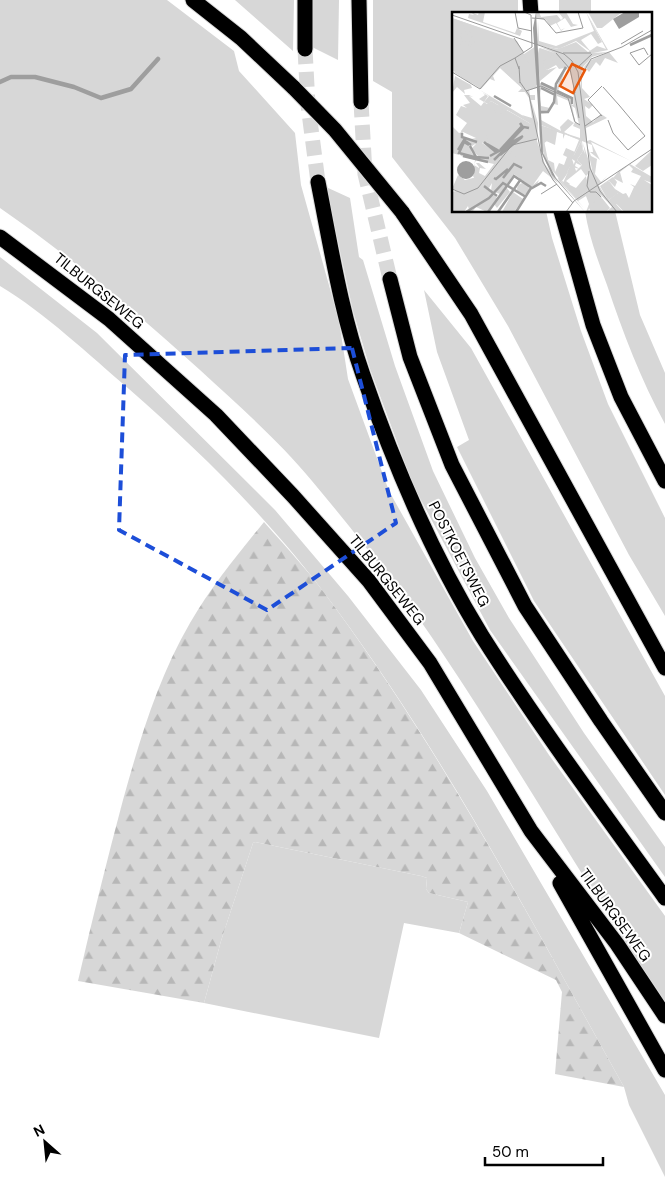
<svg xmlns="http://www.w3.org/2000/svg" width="665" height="1187" font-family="'DM Sans',sans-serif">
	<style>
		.green { fill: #d7d7d7 }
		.forest { fill: url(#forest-firs) }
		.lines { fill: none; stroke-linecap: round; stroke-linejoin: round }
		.stream { stroke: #9e9e9e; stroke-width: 4.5 }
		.highway-tunnel { stroke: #d9d9d9; stroke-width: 15; stroke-dasharray: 15 8; stroke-linecap: butt }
		.highway-casing { stroke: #dbdbdb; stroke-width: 17 }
		.highway { stroke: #000; stroke-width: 15 }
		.highway-bridge-casing { stroke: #dbdbdb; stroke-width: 17; stroke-linecap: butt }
		.highway-bridge { stroke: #000; stroke-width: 15 }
		.marked { fill: none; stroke: #1d4ed8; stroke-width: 4; stroke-dasharray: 10 6; stroke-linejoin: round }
		.labels { text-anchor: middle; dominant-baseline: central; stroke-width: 4; stroke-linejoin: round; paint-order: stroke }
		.street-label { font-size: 15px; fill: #000; stroke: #fff }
		.inset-river { fill: none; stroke: #9e9e9e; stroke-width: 2.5 }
		.inset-road { fill: none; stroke: #999; stroke-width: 1 }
		.view { fill: #e8590c; fill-opacity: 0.15; stroke: #e8590c; stroke-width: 2.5 }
		.inset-edge { fill: none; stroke: #000; stroke-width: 2.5 }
	</style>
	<defs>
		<pattern id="forest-firs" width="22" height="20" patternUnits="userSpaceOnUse" patternTransform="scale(1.25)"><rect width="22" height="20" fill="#d7d7d7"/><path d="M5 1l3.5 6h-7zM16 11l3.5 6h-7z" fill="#b7b7b7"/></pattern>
	</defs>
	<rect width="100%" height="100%" fill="#fff"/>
	<path class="green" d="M0 0H167L234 51 239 71 295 133 301 185 339 321 348 379 389 491 473 641 549 755 665 916V1003C589 890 521 771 445 657 405 596 359 537 312 481 280 442 238 405 200 370 136 312 71 257 0 208Z
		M235 0H294L293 51Z
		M311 0H339L338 60 310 46Z
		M373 0H518V14H454V211H546L552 238 581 331 608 404 665 518V616L629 555 508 326 455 238 392 157V92L373 81Z
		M559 0H591V14H559Z
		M326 187 350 198 359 257 363 260 395 366 433 471 475 558 509 618 584 733 665 847V877L490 630 413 485 370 369 353 311Z
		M585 211H615L640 315 665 373V424C641 380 623 333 607 285 598 261 589 237 585 211Z
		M0 257 97 333 275 510 348 596 421 690 487 791 665 1095V1177L629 1105 624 1087C533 924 446 757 334 606 276 526 203 454 129 389 89 355 45 313 0 286Z
		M424 290 471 348 665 696V795L534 601 457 447 469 440 437 352Z
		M255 842 421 876 427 878 426 889 429 893 468 902 459 933 404 923 379 1038 204 1003 221 941 253 843Z"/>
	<path class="forest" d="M264 522C288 549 313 576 334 606 445 757 533 924 624 1087L555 1074 562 992 556 980 459 933 468 902 429 893 426 889 427 878 421 876 255 842 253 843 221 941 204 1003 78 981C92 920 107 860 123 800 140 739 158 678 190 623 211 587 238 554 264 522Z"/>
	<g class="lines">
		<path class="stream" d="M0 82 11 77H35L74 87 101 98 131 89 158 59"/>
		<path class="highway-tunnel" d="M305 49 308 105 318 182
			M361 102 365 174 390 279"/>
		<g class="highway-casing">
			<path id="highway" d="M193 0 241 38 294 88
				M359 0 361 102
				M530 0 531 14
				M305 49V0
				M318 182C331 247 341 313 363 375 394 465 432 555 482 636 539 726 603 812 665 898
				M561 211 593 325 621 397 665 481
				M402 212 471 314 665 668
				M0 237 109 319 216 415 293 496 369 581 430 663 531 831 617 944 665 1016
				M390 279 410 357 452 465 525 606 601 721 665 813
				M560 883 665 1070"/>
		</g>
		<use href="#highway" class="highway"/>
		<g class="highway-bridge-casing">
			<path id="highway-bridge" d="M294 88 335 130 402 212"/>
		</g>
		<use href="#highway-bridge" class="highway-bridge"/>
	</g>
	<path class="marked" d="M352 348 396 523 267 610 119 530 125 355Z"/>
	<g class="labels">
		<g class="street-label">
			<text transform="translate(99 291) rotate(39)">TILBURGSEWEG</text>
			<text transform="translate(459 554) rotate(63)">POSTKOETSWEG</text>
			<text transform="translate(387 580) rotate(51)">TILBURGSEWEG</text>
			<text transform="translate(615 915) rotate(54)">TILBURGSEWEG</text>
		</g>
	</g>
	<g transform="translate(452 12)">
		<rect width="200" height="200" fill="#fff"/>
		<path d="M134 0 156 38 141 41 156 40 140 45 131 55 128 65 129 82V62L132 55 137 49 157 40 166 51 153 46 148 54 144 50 137 60 133 55 130 60V76L138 85 132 87 141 93 137 97 133 94 134 104 141 110 149 102 155 106 134 116 135 129 138 128 179 149 139 130 148 148 138 140H141L140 133 130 129 131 137 133 142 131 131 141 162 135 134 139 144 145 147 143 162 149 170 155 164 149 171 156 167 147 173 146 172 157 190 148 174 161 165 165 170 163 175 157 169 153 172 157 188 165 181 170 186 172 183V193L177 186 172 194 164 192 171 200H154L160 195 148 182 150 186 136 198 141 200H134L137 192 134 184 126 189 132 196 107 169 106 166 113 163 127 128 113 122 111 127V122L105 120 103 133 92 128 97 154 88 131 87 113 88 109V113L128 126V117L121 114 123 110 127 112 123 96 120 94 123 109 122 110 117 89 105 84 106 93 102 92 96 101 104 83 89 76 88 83 86 77 85 35 88 71 104 78 112 56 107 57 104 53 95 58 88 50V36L103 41 88 35 105 39 88 33 106 37 124 30 136 40 145 34 154 37ZM117 56 121 72 122 92 120 93 121 86 106 79 113 58ZM129 129 131 139 125 148 130 153 124 159 120 147ZM119 153 111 171 117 173 118 172 114 169 129 157 134 164 137 161 133 171 136 179 124 187 109 169ZM136 0H170L150 16H145ZM0 6 65 29 72 42 84 34 82 68 85 76 77 78 78 83H83V88H79L86 111 85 129 93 152 106 171 91 159 81 173 87 168 84 175 78 174 62 162 48 182 39 179 40 171 37 176 31 174 45 186 35 200 24 195 21 199 13 200 17 198 16 194 12 200H0V180L27 173 21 164 23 148 9 144 6 139 11 129 22 132 24 128 19 127 24 126 11 120 10 124 9 119 15 111 4 103 9 94 15 96 11 93 18 91 12 83H17L21 85 17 84 29 94 32 90 27 87 33 83 31 81 36 84 32 90 35 92 39 89 79 112 70 103 80 106 77 86 73 80H66L70 76 48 56 41 64 43 69 38 67 29 77 0 58ZM13 129 17 130 24 145 8 141ZM25 130H30L44 142 29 146 22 142 19 135ZM24 148 42 152 33 164 27 161 28 156 34 157 27 151H24L27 155V152V156L22 153ZM3 64 19 73 20 76 12 78 13 82 5 75 0 81ZM65 177a6 6 0 1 1 12 0a6 6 0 1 1-12 0ZM54 175 58 180 45 196 42 192ZM61 180 71 187 62 200H50Z" fill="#d7d7d7" fill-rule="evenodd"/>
		<path d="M19 0 26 3 27 0H33L31 10 63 21 65 16 70 19 68 24 16 6 17 2 22 3ZM87 0 89 5 105 3 109 8 111 6 107 1 114 0 121 12 126 13 119 15 113 6 105 11 109 18 113 16 109 19 104 11 98 14 94 8 84 6V1ZM134 0 143 17 150 30 146 32 139 22 129 28 139 40 124 29 107 37 85 33 86 9 87 29 104 34 142 19ZM0 6 62 27 70 40 43 57 29 75 17 70 0 59 3 60 6 54 0 57V29L4 24 10 35 15 32 20 36 19 32 26 28 22 24 21 29 10 30 16 22 11 28 7 23 15 18 19 26 21 23 14 16 2 22 5 15H13L9 10 0 11ZM84 34 85 73 74 77 70 73 66 46 72 43 77 52H81ZM85 35 86 41 87 36 91 38H88V50L100 43 94 39 109 49 103 51 98 45 90 50 95 58 105 55 88 69 87 60 86 70ZM63 48 66 54 67 70 73 79 47 55 57 63 66 59 53 53ZM86 77 89 94 98 96 96 101 89 102V108L109 119 108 115 116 107 122 111 112 120 125 127 89 113 88 108 87 112ZM28 78 78 108 79 112 55 98 47 103 39 96 49 99 51 96 47 98 46 93 39 89 36 92 32 90 37 84ZM0 114 7 121 10 120V125L29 130 39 118 36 123 40 119 42 121 30 131 44 140 40 144 27 145 19 137 24 132 19 133 14 128 8 134 7 143 0 141ZM89 114 90 119 93 115 102 119 96 117 92 121 93 126H99L91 132 96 148 102 151 103 160 107 151 112 153 115 145 111 143 114 136 123 140 114 163 120 149 121 155 123 149 120 147 129 129 131 139 125 148 128 151 133 146 128 151 130 154 124 151 123 154 128 157 120 155 110 169 124 176 134 164 136 179 124 187 94 151 90 135H91L90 132 93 126H89ZM16 129 20 141 26 146 7 141 11 130ZM82 130 79 138 71 134 59 151 56 147 62 134ZM199 139 200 153 191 159 183 154ZM178 152 200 165V171L192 168 200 173V200H172L161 188 166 181 157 188 154 181 152 172 157 169 163 177 171 182 174 181 177 186 182 175 178 172 183 174 189 164 179 160 181 157 177 153 168 160 171 171 161 166 167 159ZM6 163 13 168 25 165 28 173 13 182 0 177ZM150 186 158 196 154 200H137L139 192Z" fill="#d7d7d7"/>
		<path d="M84 0 91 141 104 166 133 200 100 163 89 140 81 16ZM173 0H187V5L167 17 161 7ZM5 158a9 9 0 1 1 18 0a9 9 0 1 1-18 0Z" fill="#9e9e9e"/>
		<path class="inset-river" d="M178 33 200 23M89 71 104 78M89 76 103 83M105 79 120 86V92M42 84 59 94M88 100H96L102 90 104 72 114 55M10 121V125L25 130M32 130 44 140M35 132 47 139 38 144M17 133 12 130 7 141 26 146M18 134 24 145 37 146M6 138 12 128 19 133M48 138 70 114 68 111M49 139 72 115 77 116M48 143 70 125M11 144 36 150M42 148 60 130 71 124M42 166 44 167 56 157M51 166 62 152 70 156M32 174 45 184M14 200 37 186 51 171 74 185M36 200 62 164 80 176 89 171 94 174M46 200 69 167M64 200 79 176"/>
		<path class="inset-road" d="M63 0 66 16 80 19M0 3 112 42 120 49 126 60 138 156 148 179 165 200M80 6 92 7 104 21 131 16 126 0M62 26 72 41M169 32 191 19M104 41 118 57 123 81M111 41H139M196 43 192 36 178 41 187 53 200 42M48 54 63 46M67 54 68 71M125 56 140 42M67 57 63 46 80 35 79 3 72 0M0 60 28 77 48 54M128 66 139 47 170 35 200 18M68 70 77 83 91 150 101 168 121 191M151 75 167 93M74 79 89 74 116 86 123 110 128 113M122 79 127 106M150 104 136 88 150 74M156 108 161 121 176 138 193 124 167 93M133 114 149 103M137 159 135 174 138 180H144L149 185M0 177 12 182 26 176 60 133 85 127M89 182 105 172M114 200 122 189 200 137"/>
		<path class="view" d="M120 52 133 58 121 81 108 74Z"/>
		<rect width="200" height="200" class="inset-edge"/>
	</g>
	<g transform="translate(45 1142) rotate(333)" stroke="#ffffff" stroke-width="4" paint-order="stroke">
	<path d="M0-4L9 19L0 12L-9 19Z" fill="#000000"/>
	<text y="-8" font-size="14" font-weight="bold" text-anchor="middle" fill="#000000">N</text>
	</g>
	<path d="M485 1157v8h118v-8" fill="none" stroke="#000000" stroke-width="2.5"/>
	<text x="492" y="1157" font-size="15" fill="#000000" stroke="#ffffff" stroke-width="4" paint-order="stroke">50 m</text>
</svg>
